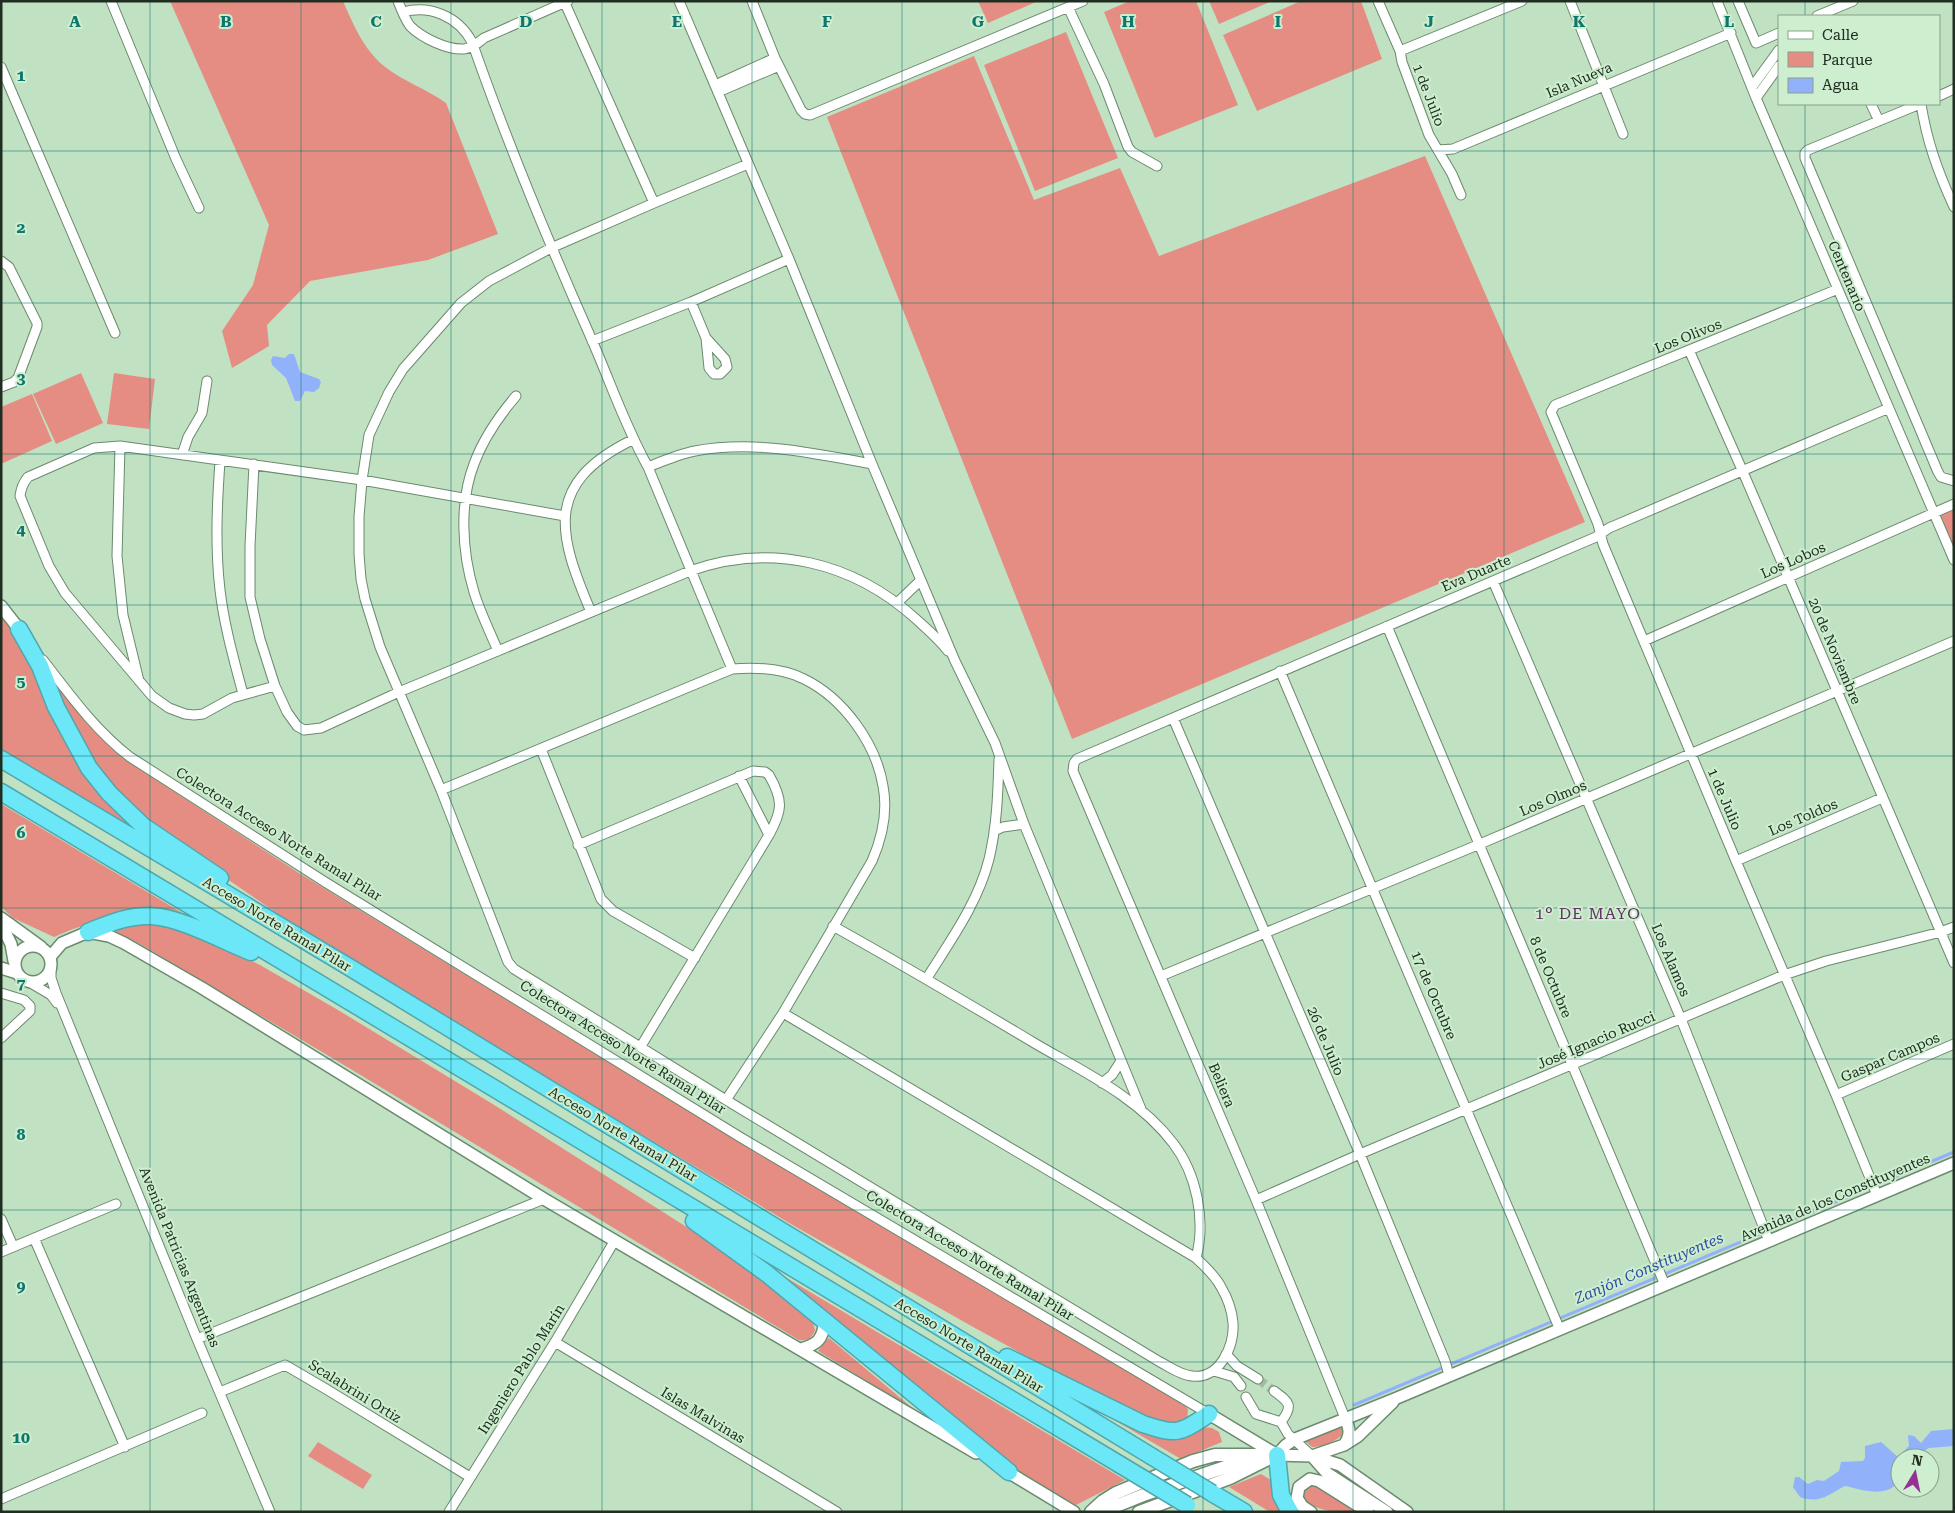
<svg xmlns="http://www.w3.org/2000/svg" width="1955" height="1513" font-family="'Roboto Serif',serif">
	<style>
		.green { fill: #e58d83 }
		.water { fill: #92b1fb }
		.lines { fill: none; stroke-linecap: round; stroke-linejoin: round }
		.stream { stroke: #92b1fb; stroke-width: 3 }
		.minor-tunnel { stroke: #a0bda2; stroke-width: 9; stroke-dasharray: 9 4.5; stroke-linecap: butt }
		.minor-casing { stroke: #6c8a6e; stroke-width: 11 }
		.tertiary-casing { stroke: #6c8a6e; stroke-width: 14 }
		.secondary-casing { stroke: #6c8a6e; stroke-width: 15 }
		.motorway-casing { stroke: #51a6ac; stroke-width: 19 }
		.minor { stroke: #fff; stroke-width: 9 }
		.tertiary { stroke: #fff; stroke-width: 11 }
		.secondary { stroke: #fff; stroke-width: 12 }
		.motorway { stroke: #6ce7f7; stroke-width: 16 }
		.motorway-bridge-casing { stroke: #51a6ac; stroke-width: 19; stroke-linecap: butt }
		.motorway-bridge { stroke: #6ce7f7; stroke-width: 16 }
		.grid { fill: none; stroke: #0f766e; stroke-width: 1; stroke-opacity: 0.55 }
		.labels { text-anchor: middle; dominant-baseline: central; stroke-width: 4; stroke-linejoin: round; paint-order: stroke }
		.street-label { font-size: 14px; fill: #202d21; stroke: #cdeecf }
		.water-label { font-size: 15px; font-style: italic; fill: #304da3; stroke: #cdeecf }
		.quarter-label { font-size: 16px; letter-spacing: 1px; fill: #623163; stroke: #cdeecf }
		.grid-label { font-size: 16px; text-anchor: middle; font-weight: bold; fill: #0f766e; stroke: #cdeecf; stroke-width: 4; stroke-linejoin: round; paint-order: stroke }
	</style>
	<rect width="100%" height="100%" fill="#c0e1c2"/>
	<path class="green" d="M170 1H343C353 24 364 50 384 66 402 81 427 89 446 103L498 234 428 260 310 281 267 325 269 346 232 368 222 331 253 285 269 225Z
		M978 1H1038L988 23Z
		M1130 1H1196L1238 105 1155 138 1104 12Z
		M1209 1H1272L1219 24Z
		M1301 1H1361L1382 59 1257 111 1223 35Z
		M1066 32 1118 158 1035 191 984 65Z
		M974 56 1034 200 1120 168 1159 256 1425 156 1585 522 1072 739 827 117Z
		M81 373 103 423 56 444 33 394Z
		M114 373 155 379 149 429 107 424Z
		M32 394 52 441 1 464V407Z
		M1954 504V562L1933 513Z
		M1 613 16 632 68 742 151 840 1 754Z
		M50 677 84 719 116 749 141 770 299 873 757 1153 1181 1401 1188 1409 1187 1422 1179 1427 1156 1424 1119 1407 975 1328 796 1227 315 939 205 864 153 825 111 789 89 760Z
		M1 804 204 926 110 917 73 929 54 937 13 918 1 907Z
		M145 919 206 938 260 965 338 1010 491 1103 685 1226 742 1265 813 1323 815 1330C812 1338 808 1341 799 1340L349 1068 140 944 108 928Z
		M779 1276 785 1277 1125 1480 1076 1505 1026 1476 989 1450Z
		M829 1338 916 1411 818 1351Z
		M1037 1375 1152 1431 1201 1427 1212 1428 1219 1432 1222 1442 1181 1459Z
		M1341 1426 1344 1428V1434C1335 1441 1324 1447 1312 1447L1305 1441Z
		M318 1442 372 1475 363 1489 308 1456Z
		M1261 1474 1271 1480 1273 1500 1283 1512H1270L1229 1487Z
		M1314 1484 1359 1512C1340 1512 1313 1513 1302 1496L1303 1491Z"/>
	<path class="water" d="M289 354H294L300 372 319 379 321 382 319 388 314 392 305 391 300 401H295L286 378 272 365 271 360 273 356 285 358Z
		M1954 1429V1446L1929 1448 1912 1458H1900V1480C1887 1499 1864 1490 1845 1486 1827 1495 1821 1504 1800 1497L1793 1487 1795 1477H1799L1808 1484 1817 1480 1824 1481 1839 1471 1841 1462 1863 1461 1865 1458V1446L1881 1442 1898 1457 1909 1446 1908 1435 1914 1436 1921 1443 1931 1431Z"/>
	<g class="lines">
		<path class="stream" d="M1354 1405 1954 1152"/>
		<path class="minor-tunnel" d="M1258 1379 1274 1391"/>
		<g class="minor-casing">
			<path id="minor" d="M111 1 176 159 199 208
				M398 1C401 9 405 19 410 26 422 38 447 50 464 49 472 48 478 43 484 38L568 1
				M564 1 654 203
				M679 1 789 259 872 464 955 661 995 743 1024 824 1141 1109
				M752 1 775 58 801 110 805 114 810 115 1083 1
				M1378 1 1400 51 1402 62 1429 135 1452 174 1461 195
				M1570 1 1623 134
				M1717 1 1756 98 1954 560
				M1738 1 1756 43 1779 33
				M1068 7 1104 84 1128 147 1132 152 1157 166
				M403 12C430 5 458 16 472 42 507 142 548 241 591 338 610 381 625 426 648 467L732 669
				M1817 16 1853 1
				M1400 51 1522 1
				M1 67 115 333
				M715 85 775 58
				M1752 87 1779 50
				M718 92 779 66
				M1939 96 1954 89
				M1756 98 1779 66
				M1871 104 1879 121
				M1920 104 1808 150 1805 153V158L1938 472 1941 477 1954 481
				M1921 104C1927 142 1938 172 1954 207
				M1438 150 1453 149 1731 33
				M748 164 654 203 551 248 489 281 461 303 403 369 389 392 369 435 362 480 359 517V554L361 579 365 599 380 647 441 790 508 962 514 969 726 1100 1160 1362C1170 1367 1180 1375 1192 1376 1219 1380 1235 1346 1233 1323 1232 1311 1227 1297 1221 1287 1215 1275 1205 1267 1196 1258L783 1013
				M1 261 9 267 37 323V327L18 378 14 382 1 387
				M1838 289 1555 405 1551 412 1598 524 1603 544 1736 861 1836 1095 1877 1195
				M691 302 706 338 709 368 714 374H720L727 367 725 359 706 338
				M592 341 691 302 789 259
				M1689 350 1743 472 1954 963
				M120 446 117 556 123 615 139 681
				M182 455 188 437 202 413 207 381
				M220 461C217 504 215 547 220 590 224 625 234 660 243 694
				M254 464 250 546V597L260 639 275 686 287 712 297 726 304 730 321 728 399 692 690 571C771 542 853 562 916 619 927 629 939 639 948 651
				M648 467C663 461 679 454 695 451 754 440 814 453 872 464
				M1493 581 1681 1019 1769 1241
				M898 602 921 580
				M591 612C558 534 543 484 632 440
				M1387 626 1665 1285
				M1644 641 1954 504
				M498 651C490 632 480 612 474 592 462 552 459 503 474 464 483 439 499 416 516 396
				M43 660C70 695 95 730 130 757L325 882 740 1137 1209 1414
				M1280 671 1560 1330
				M275 686 232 698 203 714 194 715 185 714 169 708 152 696 65 593 49 566 20 496C21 488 23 483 28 477L94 448 120 446 362 480 565 516
				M1173 718 1360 1154 1445 1361 1449 1375
				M541 749 601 899 613 911 695 958
				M739 776 769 835
				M441 790 732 669C756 667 782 668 804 679 843 698 876 743 883 786 888 812 882 838 872 861L783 1013 726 1100
				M994 831 1003 827 1024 824
				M578 845 753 771 765 772 769 775C784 801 782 811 769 835L641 1046
				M1736 861 1882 798
				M833 926C901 964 969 1004 1036 1044 1084 1072 1139 1098 1173 1143 1197 1174 1206 1221 1196 1258
				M51 969V978L56 993 197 1339 270 1512
				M1161 976 1480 844 1954 641
				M927 978C950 941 978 903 989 859 997 826 998 792 999 759
				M29 982 51 995 57 1003
				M1 993 24 1000 30 1006V1011L1 1038
				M1102 1083 1112 1075 1121 1061
				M1836 1095 1954 1044
				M1256 1200 1360 1154 1784 975 1826 961 1941 932 1954 927
				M1 1219 13 1246
				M34 1238 125 1447
				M1 1252 116 1204
				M197 1339 544 1199
				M555 1342 837 1512
				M1226 1354 1237 1366 1258 1379
				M1214 1371 1234 1377 1241 1386
				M1274 1391C1289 1402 1294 1405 1281 1422
				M220 1392 285 1365 326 1389 470 1477
				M1246 1397 1256 1414 1281 1422 1288 1434 1312 1456
				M1345 1418 1256 1200 1073 771 1074 763 1077 759 1596 537 1609 528 1889 408
				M1 1499 202 1413
				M449 1512 555 1342 615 1240"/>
		</g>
		<g class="tertiary-casing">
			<path id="tertiary" d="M1 606 19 629
				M1 918 41 947
				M1 924 11 944 14 961
				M15 964a18 18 0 1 1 36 0a18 18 0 1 1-36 0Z
				M50 957 62 943 88 932 109 936 124 943 202 988 544 1199 976 1453
				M1 968 17 973
				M801 1349C818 1344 822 1340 825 1322
				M1209 1414 1277 1455 1312 1456 1344 1445 1358 1436 1393 1402
				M1344 1445C1351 1435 1350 1429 1345 1418
				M1277 1455 1286 1445 1295 1439 1397 1398 1954 1163
				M1312 1456 1340 1465 1407 1512
				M1312 1456 1327 1473 1387 1512
				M1003 1469 1074 1512
				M1311 1512 1302 1506 1297 1498 1299 1487 1310 1479 1319 1481 1368 1512"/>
		</g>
		<g class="secondary-casing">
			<path id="secondary" d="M1091 1512 1103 1501 1116 1493 1193 1461 1215 1455H1277
				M1101 1512 1146 1494 1243 1461 1253 1459
				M1139 1512 1230 1478 1266 1460"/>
		</g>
		<g class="motorway-casing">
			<path id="motorway" d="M19 629 40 666 56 707 89 768 109 793 143 826 220 878
				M1 759 349 967 1151 1456
				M1 792 1119 1464
				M88 932C108 924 128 915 151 916 180 917 223 941 251 952
				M694 1221 766 1273 1009 1472
				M1007 1357 1143 1424C1179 1436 1179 1433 1209 1414
				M1277 1455 1281 1495 1290 1512
				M1212 1493 1244 1512"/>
		</g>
		<use href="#minor" class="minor"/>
		<use href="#tertiary" class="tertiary"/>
		<use href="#secondary" class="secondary"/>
		<use href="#motorway" class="motorway"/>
		<g class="motorway-bridge-casing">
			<path id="motorway-bridge" d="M1151 1456 1212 1493
				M1119 1464 1187 1505"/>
		</g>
		<use href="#motorway-bridge" class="motorway-bridge"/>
	</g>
	<path class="grid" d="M150 1V1512M301 1V1512M451 1V1512M602 1V1512M752 1V1512M902 1V1512M1053 1V1512M1203 1V1512M1353 1V1512M1504 1V1512M1654 1V1512M1805 1V16M1805 104V1512M1 151H1954M1 303H1954M1 454H1954M1 605H1954M1 756H1954M1 908H1954M1 1059H1954M1 1210H1954M1 1362H1954"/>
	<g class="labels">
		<g class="street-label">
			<text transform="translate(1579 80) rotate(-23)">Isla Nueva</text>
			<text transform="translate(1429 95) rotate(69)">1 de Julio</text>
			<text transform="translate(1847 276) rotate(67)">Centenario</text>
			<text transform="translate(1688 336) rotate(-22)">Los Olivos</text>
			<text transform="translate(1793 560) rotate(-24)">Los Lobos</text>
			<text transform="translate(1476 573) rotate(-23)">Eva Duarte</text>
			<text transform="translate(1835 651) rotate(67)">20 de Noviembre</text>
			<text transform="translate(1553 798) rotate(-23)">Los Olmos</text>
			<text transform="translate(1725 799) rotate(67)">1 de Julio</text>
			<text transform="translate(1803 817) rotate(-23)">Los Toldos</text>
			<text transform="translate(279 834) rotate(32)">Colectora Acceso Norte Ramal Pilar</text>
			<text transform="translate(277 924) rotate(31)">Acceso Norte Ramal Pilar</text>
			<text transform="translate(1671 960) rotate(67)">Los Alamos</text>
			<text transform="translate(1551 977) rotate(67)">8 de Octubre</text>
			<text transform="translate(1434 995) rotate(67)">17 de Octubre</text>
			<text transform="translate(1596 1040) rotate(-23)">José Ignacio Rucci</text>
			<text transform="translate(1326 1041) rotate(67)">26 de Julio</text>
			<text transform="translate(623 1047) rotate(32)">Colectora Acceso Norte Ramal Pilar</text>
			<text transform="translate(1890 1057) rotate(-23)">Gaspar Campos</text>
			<text transform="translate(1222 1085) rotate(67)">Beliera</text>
			<text transform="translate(623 1134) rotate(31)">Acceso Norte Ramal Pilar</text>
			<text transform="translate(1835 1197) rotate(-23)">Avenida de los Constituyentes</text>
			<text transform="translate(970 1255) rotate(31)">Colectora Acceso Norte Ramal Pilar</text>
			<text transform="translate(180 1257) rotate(68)">Avenida Patricias Argentinas</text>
			<text transform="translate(969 1345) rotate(31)">Acceso Norte Ramal Pilar</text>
			<text transform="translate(521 1369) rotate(-58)">Ingeniero Pablo Marín</text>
			<text transform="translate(355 1391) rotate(32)">Scalabrini Ortiz</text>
			<text transform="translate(703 1415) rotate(31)">Islas Malvinas</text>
		</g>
		<g class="water-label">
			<text transform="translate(1649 1268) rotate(-23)">Zanjón Constituyentes</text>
		</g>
		<g class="quarter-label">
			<text x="1588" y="913">1° DE MAYO</text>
		</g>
	</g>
	<g class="grid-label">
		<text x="75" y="27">A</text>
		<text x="226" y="27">B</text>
		<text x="376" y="27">C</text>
		<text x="526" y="27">D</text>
		<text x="677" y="27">E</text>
		<text x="827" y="27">F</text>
		<text x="978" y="27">G</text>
		<text x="1128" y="27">H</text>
		<text x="1278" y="27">I</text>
		<text x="1429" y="27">J</text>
		<text x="1579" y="27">K</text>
		<text x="1729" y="27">L</text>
		<text x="21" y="81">1</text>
		<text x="21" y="233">2</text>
		<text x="21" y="384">3</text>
		<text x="21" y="535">4</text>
		<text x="21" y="687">5</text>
		<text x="21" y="838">6</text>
		<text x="21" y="989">7</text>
		<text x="21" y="1140">8</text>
		<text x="21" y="1292">9</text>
		<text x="21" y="1443">10</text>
	</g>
	<rect width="1955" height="1513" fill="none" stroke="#202d21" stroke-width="5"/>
	<rect x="1778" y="15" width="162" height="90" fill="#cdeecf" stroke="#88a189"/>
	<rect x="1788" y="31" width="25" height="8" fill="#ffffff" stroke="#88a189"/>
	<text x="1822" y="40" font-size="15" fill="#202d21">Calle</text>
	<rect x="1788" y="52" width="25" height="15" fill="#e58d83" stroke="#88a189"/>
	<text x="1822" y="65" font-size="15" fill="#202d21">Parque</text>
	<rect x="1788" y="78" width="25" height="15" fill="#92b1fb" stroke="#88a189"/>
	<text x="1822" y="90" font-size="15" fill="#202d21">Agua</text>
	<g transform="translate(1915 1473) rotate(10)"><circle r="24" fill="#cdeecf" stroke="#88a189"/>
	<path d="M0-4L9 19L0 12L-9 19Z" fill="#943197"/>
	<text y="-8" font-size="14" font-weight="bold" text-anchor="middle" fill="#202d21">N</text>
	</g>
</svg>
